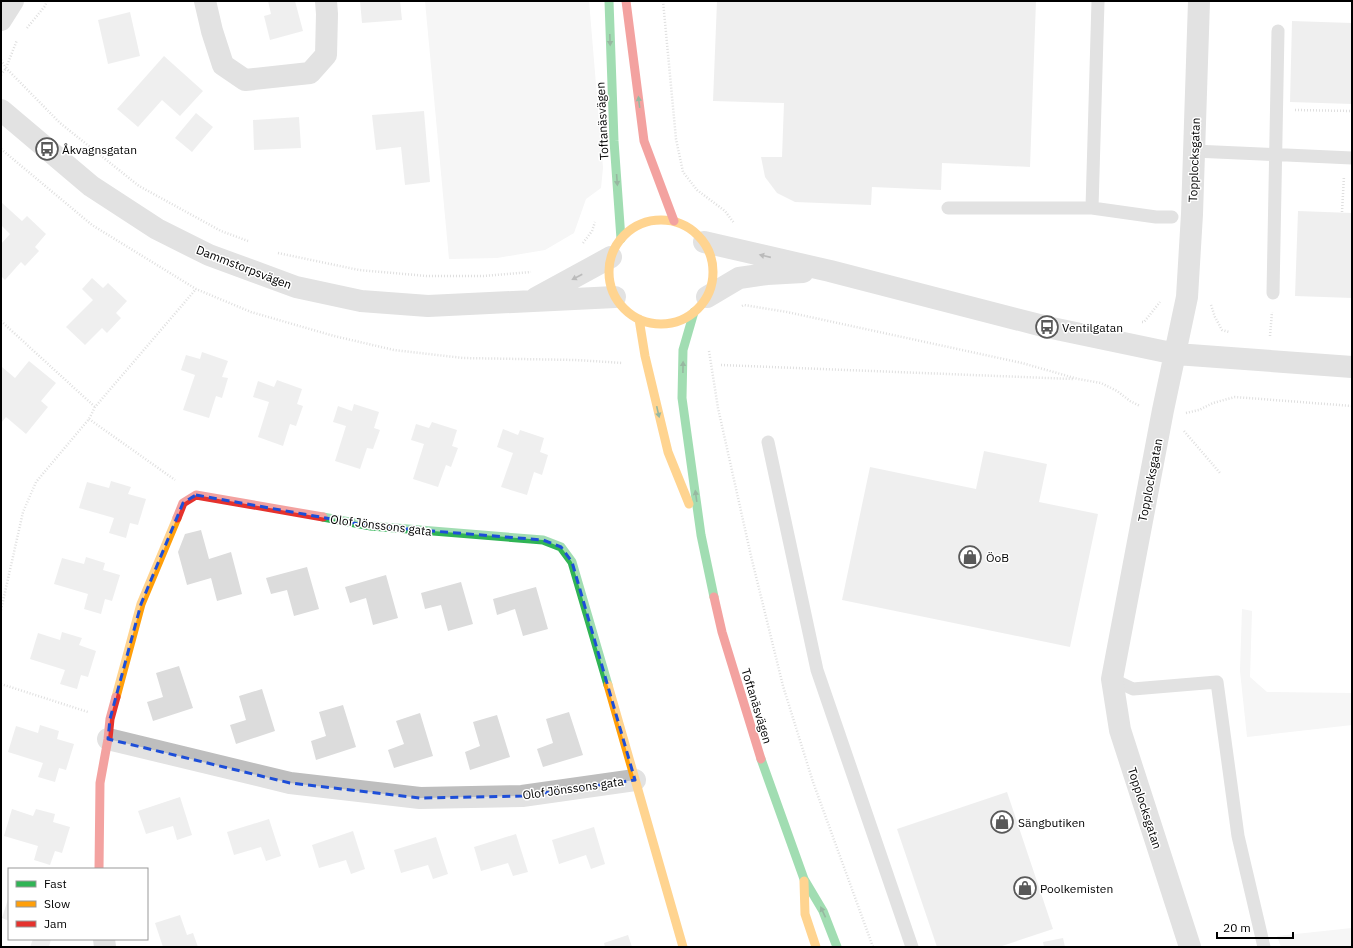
<svg xmlns="http://www.w3.org/2000/svg" width="1353" height="948" font-family="'IBM Plex Sans',sans-serif">
	<style>
		.green { fill: #eaeaea }
		.building { fill: #dcdcdc }
		.lines { fill: none; stroke-linecap: round; stroke-linejoin: round }
		.path { stroke: #b8b8b8; stroke-width: 2.5; stroke-dasharray: 1 2; stroke-linecap: butt }
		.lane { stroke: #bebebe; stroke-width: 13 }
		.street { stroke: #bebebe; stroke-width: 22 }
		.fast { stroke: #30b455; stroke-width: 9 }
		.slow { stroke: #ff9f0a; stroke-width: 9 }
		.jam { stroke: #e5322d; stroke-width: 9 }
		.oneway { fill: #1a632f }
		.oneway2 { fill: #686868 }
		.marked { fill: none; stroke: #1d4ed8; stroke-width: 3; stroke-dasharray: 8 5; stroke-linejoin: round }
		.labels { text-anchor: middle; dominant-baseline: central; stroke-width: 3; stroke-linejoin: round; paint-order: stroke }
		.street-label { font-size: 12px; fill: #000; stroke: #fff }
		.poi-label { font-size: 12px; fill: #000; stroke: #fff; text-anchor: start }
	</style>
	<rect width="100%" height="100%" fill="#fff"/>
	<path class="green" d="M425 1H589L603 168 601 188 586 199 574 233 545 250 497 258 449 259Z
		M1242 609 1252 611 1250 677 1267 692 1352 693V725L1247 737 1240 671Z
		M1352 928V947H1281L1277 936Z"/>
	<path class="building" d="M268 1H295L303 31 270 40 264 16 271 14Z
		M360 1H400L402 20 362 23Z
		M717 1H1036L1030 167 942 163 941 190 872 187 871 205 795 202 777 193 765 177 761 157H782L784 103 713 101Z
		M130 12 140 56 108 64 98 20Z
		M1292 21 1352 23V104L1290 102Z
		M164 56 203 91 180 116 162 100 138 127 117 109Z
		M424 111 430 182 405 185 401 147 376 150 372 115Z
		M196 113 213 127 192 152 175 138Z
		M299 117 301 148 254 150 253 120Z
		M1 202 22 221 27 216 46 234 35 247 39 251 25 266 21 262 5 280 1 276V244L10 234 1 225Z
		M1298 211 1352 213V298L1295 296Z
		M92 278 103 288 108 283 127 301 116 313 121 318 107 333 102 328 85 345 66 327 93 300 82 289Z
		M202 352 228 361 222 377 228 378 222 398 216 396 209 418 183 410 195 375 181 370 186 355 200 359Z
		M29 361 56 383 41 401 48 407 26 434 6 417 1 423V369L2 367 15 378Z
		M277 380 302 389 297 404 303 406 296 426 290 424 283 446 258 437 269 402 253 397 258 381 274 387Z
		M354 404 379 412 374 428 380 430 373 449 367 448 360 469 335 461 346 426 333 422 338 406 352 411Z
		M432 422 457 430 452 446 458 448 451 467 446 465 438 487 413 479 424 444 411 440 416 424 429 428Z
		M503 429 518 435 520 430 544 438 540 452 548 455 542 475 534 472 527 495 501 487 513 453 497 447Z
		M984 451 1047 464 1039 502 1098 514 1070 647 842 600 870 467 976 489Z
		M111 481 131 487 128 494 146 499 138 525 130 523 126 538 109 533 114 518 79 508 87 482 109 488Z
		M201 530 209 559 231 552 242 594 217 601 211 578 187 585 178 552 185 534Z
		M86 557 105 563 103 570 120 575 112 601 105 599 101 614 84 609 88 594 54 584 62 558 84 564Z
		M307 567 319 609 294 616 287 590 271 594 266 578Z
		M386 575 398 618 373 625 366 598 350 603 345 587Z
		M461 582 473 624 448 631 441 605 425 609 421 593Z
		M536 587 548 629 523 636 515 609 497 615 493 599Z
		M62 632 82 638 79 645 96 651 88 677 81 675 77 689 60 684 65 670 30 659 38 633 60 640Z
		M179 666 193 708 153 721 147 702 163 697 156 673Z
		M262 689 275 731 236 744 230 725 246 720 239 696Z
		M343 705 356 747 316 760 311 741 326 736 319 712Z
		M569 712 583 755 543 767 537 749 553 743 546 719Z
		M420 713 433 756 394 768 388 750 404 744 396 721Z
		M497 715 510 757 470 770 465 752 480 746 473 722Z
		M40 725 59 731 57 739 74 744 66 770 59 768 55 782 38 777 43 763 8 752 16 726 38 733Z
		M1007 792 1053 929 999 947H937L897 829Z
		M180 797 192 835 177 840 173 826 146 834 138 811Z
		M12 809 33 816 36 809 55 814 53 822 70 827 62 853 55 851 50 865 34 860 38 846 4 836Z
		M269 819 281 856 266 861 261 847 234 855 227 832Z
		M594 827 605 864 591 869 586 855 559 864 552 840Z
		M353 831 365 869 351 874 346 860 319 868 312 845Z
		M516 834 528 872 513 876 508 863 481 871 474 847Z
		M436 837 448 874 433 879 428 865 401 873 394 850Z
		M9 896V921L2 918Z
		M180 915 187 935 193 933 198 947H163L155 923Z
		M628 935 632 947H605L604 943Z
		M1063 938 1065 947H1044L1043 942Z
		M33 939H51L49 947H30Z"/>
	<g class="lines">
		<path class="path" d="M663 1 676 139 683 172 697 190 725 211 734 223
			M27 28 45 6 47 1
			M1 60 6 68 60 123 139 186 221 231 248 241
			M1 75 6 68 17 40
			M1295 110 1352 111
			M1 149 92 225 196 289 251 312 334 336 394 350 463 358 576 360 623 363
			M1342 212 1344 176
			M583 243 592 231 595 222
			M278 253 359 270 427 276H483L531 272
			M1211 305 1215 317 1222 330 1229 332
			M742 306 744 305 787 312 1022 363 1078 379 1101 383 1117 391 1130 401 1140 406
			M1 321 95 407
			M1142 322H1144L1160 302
			M1270 336 1272 312
			M709 351 718 408 751 556 783 686 813 782 873 947
			M721 365 1073 379
			M1186 413 1199 410 1213 403 1235 397 1352 406
			M89 419 175 480
			M1184 431 1220 473
			M1 610 23 512 36 482 89 419 95 407 196 289
			M1 684 88 712"/>
		<path class="lane" d="M1194 151 1352 158
			M948 208H1092L1156 217H1172
			M1092 208 1098 1
			M1273 293 1278 31
			M768 442 817 670 912 947
			M1112 679 1133 689 1217 682 1238 836 1264 947"/>
		<path class="street" d="M205 1 212 31 223 65 245 80 310 73 326 55 327 14 326 1
			M1 20 13 1
			M1 110 91 186 157 229 209 255 296 287 361 301 428 306 615 297
			M704 242 830 271 1047 327 1176 354 1352 367
			M707 297 739 278 767 274 803 272
			M536 298 611 257
			M108 739 290 783 420 798 522 796 635 780
			M104 939 105 947
			M1190 947 1120 730 1112 679 1163 410 1187 297 1192 214 1199 1"/>
		<path class="fast" d="M609 1 614 141 621 239
			M694 312 683 350 682 398 701 535 714 597
			M323 517 371 526 543 540 561 547 572 562 608 685
			M761 759 804 879 823 911 837 947"/>
		<path class="slow" d="M609 272a52 52 0 1 1 104 0a52 52 0 1 1-104 0Z
			M639 319 645 356 668 452 689 504
			M608 685 683 947
			M116 697 141 604 177 518
			M804 881 805 914 816 947"/>
		<path class="jam" d="M626 1 644 141 674 221
			M177 518 183 503 196 495 323 517
			M714 597 722 632 761 759
			M99 869 100 783 108 739 110 719 116 697"/>
	</g>
	<defs><path id="oneway-solid" d="M-6-.8H1V-3.2L6.5 0L1 3.2V.8H-6Z"/></defs>
	<g class="oneway">
		<use href="#oneway-solid" transform="translate(610 40) rotate(88)"/>
		<use href="#oneway-solid" transform="translate(639 102) rotate(-97)"/>
		<use href="#oneway-solid" transform="translate(617 180) rotate(86)"/>
		<use href="#oneway-solid" transform="translate(683 367) rotate(-89)"/>
		<use href="#oneway-solid" transform="translate(658 412) rotate(77)"/>
		<use href="#oneway-solid" transform="translate(696 496) rotate(-98)"/>
		<use href="#oneway-solid" transform="translate(823 912) rotate(-115)"/>
	</g>
	<g class="oneway2">
		<use href="#oneway-solid" transform="translate(765 256) rotate(-167)"/>
		<use href="#oneway-solid" transform="translate(577 277) rotate(152)"/>
	</g>
	<path d="M0 0H1353V948H0ZM196 495 371 526 543 540 561 547 572 562 635 780 522 796 420 798 290 783 108 739 110 719 141 604 183 503Z" fill="#fff" fill-opacity=".55" fill-rule="evenodd"/>
	<path class="marked" d="M196 495 371 526 543 540 561 547 572 562 635 780 522 796 420 798 290 783 108 739 110 719 141 604 183 503Z"/>
	<defs>
		<g id="bus-ring" transform="scale(1.15)"><circle r="9.5" fill="#fff" stroke="#595959" stroke-width="1.5"/><path d="M-5-6H5V4H4V6H2V4H-2V6H-4V4H-5ZM-3.5-4V0h7V-4ZM-3.5 1.2v1.5H-2V1.2ZM2 1.2v1.5H3.5V1.2Z" fill="#595959"/></g>
		<g id="shop-ring" transform="scale(1.15)"><circle r="9.5" fill="#fff" stroke="#595959" stroke-width="1.5"/><path d="M-5-2.5h2.3a2.7 3.5 0 0 1 5.4 0H5L5.5 6h-11ZM-1.5-2.5h3a1.5 2.3 0 0 0-3 0Z" fill="#595959"/></g>
	</defs>
	<g fill-rule="evenodd">
		<use href="#bus-ring" x="47" y="149"/>
		<use href="#bus-ring" x="1047" y="327"/>
		<use href="#shop-ring" x="970" y="557"/>
		<use href="#shop-ring" x="1002" y="822"/>
		<use href="#shop-ring" x="1025" y="888"/>
	</g>
	<g class="labels">
		<g class="street-label">
			<text transform="translate(602 121) rotate(-93)">Toftanäsvägen</text>
			<text transform="translate(1194 160) rotate(-88)">Topplocksgatan</text>
			<text transform="translate(244 267) rotate(21)">Dammstorpsvägen</text>
			<text transform="translate(1150 480) rotate(-79)">Topplocksgatan</text>
			<text transform="translate(381 525) rotate(7)">Olof Jönssons gata</text>
			<text transform="translate(757 706) rotate(73)">Toftanäsvägen</text>
			<text transform="translate(573 788) rotate(-8)">Olof Jönssons gata</text>
			<text transform="translate(1145 808) rotate(72)">Topplocksgatan</text>
		</g>
		<g class="poi-label">
			<text x="62" y="149">Åkvagnsgatan</text>
			<text x="1062" y="327">Ventilgatan</text>
			<text x="986" y="557">ÖoB</text>
			<text x="1018" y="822">Sängbutiken</text>
			<text x="1040" y="888">Poolkemisten</text>
		</g>
	</g>
	<rect width="1353" height="948" fill="none" stroke="#000000" stroke-width="4"/>
	<rect x="8" y="868" width="140" height="72" fill="#ffffff" stroke="#999999"/>
	<rect x="16" y="881" width="20" height="6" fill="#30b455" stroke="#999999"/>
	<text x="44" y="888" font-size="12" fill="#000000">Fast</text>
	<rect x="16" y="901" width="20" height="6" fill="#ff9f0a" stroke="#999999"/>
	<text x="44" y="908" font-size="12" fill="#000000">Slow</text>
	<rect x="16" y="921" width="20" height="6" fill="#e5322d" stroke="#999999"/>
	<text x="44" y="928" font-size="12" fill="#000000">Jam</text>
	<path d="M1217 932v6h76v-6" fill="none" stroke="#000000" stroke-width="2"/>
	<text x="1223" y="932" font-size="12" fill="#000000" stroke="#ffffff" stroke-width="3" paint-order="stroke">20 m</text>
</svg>
